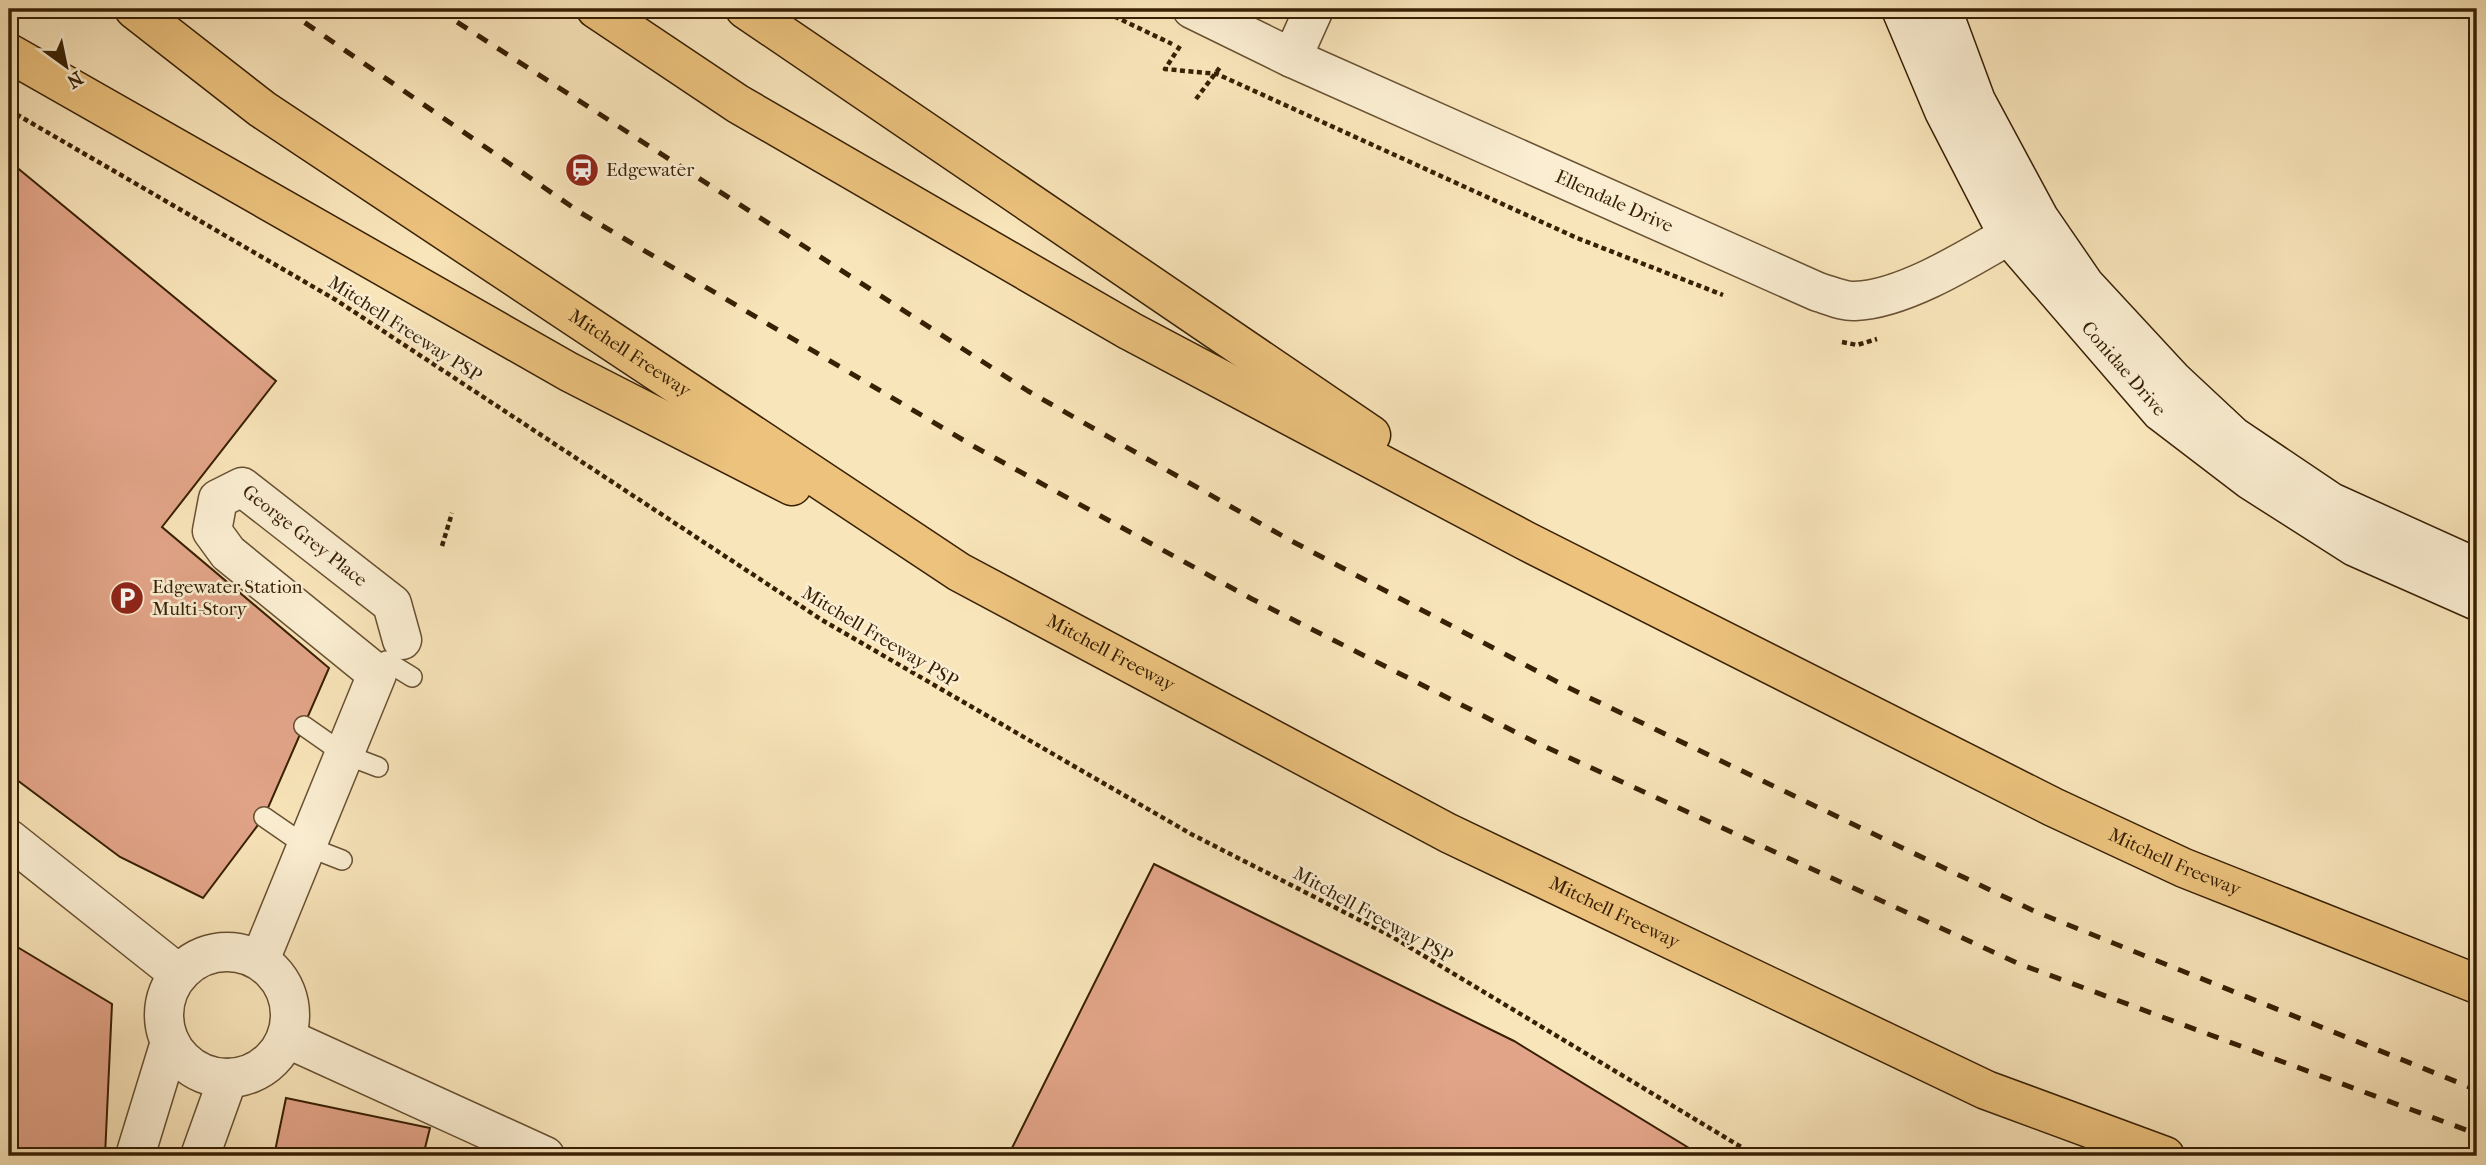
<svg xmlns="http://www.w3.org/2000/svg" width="2486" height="1165" font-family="'IM FELL French Canon',serif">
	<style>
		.building { fill: #e2a488; stroke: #382004; stroke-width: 2 }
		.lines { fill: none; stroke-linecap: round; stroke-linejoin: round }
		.lane-casing { stroke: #685132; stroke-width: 22 }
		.street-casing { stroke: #685132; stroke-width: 41 }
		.secondary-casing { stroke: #382004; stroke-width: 41 }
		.highway-casing { stroke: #382004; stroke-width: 41 }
		.path { stroke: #382004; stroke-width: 4.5; stroke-dasharray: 5 3.5; stroke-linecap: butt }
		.lane { stroke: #fbeed2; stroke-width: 19 }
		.street { stroke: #fbeed2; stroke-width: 38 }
		.secondary { stroke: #fbeed2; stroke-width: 38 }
		.highway { stroke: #ecc27d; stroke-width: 38 }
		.rail { stroke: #382004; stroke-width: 5; stroke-dasharray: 12 12; stroke-linecap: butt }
		.labels { text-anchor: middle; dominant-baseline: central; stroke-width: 5; stroke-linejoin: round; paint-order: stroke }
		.poi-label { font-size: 19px; fill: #382004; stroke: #fbeed2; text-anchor: start }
		.street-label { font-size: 19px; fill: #382004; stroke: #fbeed2 }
	</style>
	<rect width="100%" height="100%" fill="#f9e5ba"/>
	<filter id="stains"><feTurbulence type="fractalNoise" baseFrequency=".00286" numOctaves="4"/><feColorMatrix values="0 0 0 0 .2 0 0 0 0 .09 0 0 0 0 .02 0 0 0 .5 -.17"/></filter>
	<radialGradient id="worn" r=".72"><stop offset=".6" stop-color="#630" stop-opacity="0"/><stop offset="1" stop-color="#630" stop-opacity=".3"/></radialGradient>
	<path class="building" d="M9 161 276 381 162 527 329 668 264 817 203 898 120 857 9 774Z
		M1154 864 1514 1041 1702 1156H1008Z
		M9 942 112 1004 105 1156H9Z
		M286 1098 430 1128 423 1156H274Z"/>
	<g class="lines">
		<g class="lane-casing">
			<path id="lane" d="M386 661 412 677
				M304 726 344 754 378 767
				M264 817 306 846 342 860"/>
		</g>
		<g class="street-casing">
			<g id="street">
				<path id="s1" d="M1192 9 1292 58 1818 292C1829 295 1844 302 1855 301 1911 299 1988 246 2037 219"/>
				<path d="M1292 58 1314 9"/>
				<path d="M9 839 179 974"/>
				<circle cx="227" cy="1015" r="63"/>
				<path id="s2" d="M260 960 377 674 228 553 212 531 218 499 242 487 392 604 402 640"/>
				<path d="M286 1038 545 1156"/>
				<path d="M135 1156 170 1042"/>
				<path d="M200 1156 228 1078"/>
			</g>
		</g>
		<g class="secondary-casing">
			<g id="secondary">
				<path id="s3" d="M1901 9 1944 111 2008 235 2161 412 2250 480 2355 547 2477 601"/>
				<path d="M1942 9 1976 101 2039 218 2085 285 2173 380 2233 436 2331 502 2477 568"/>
			</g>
		</g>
		<g class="highway-casing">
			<g id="highway">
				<path id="s4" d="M134 9 262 109 959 572 1448 833 1986 1090 2165 1156"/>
				<path id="s5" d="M596 9 738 104 1130 331 1526 541 2053 807 2184 868 2477 984"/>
				<path d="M745 9 1371 435"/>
				<path d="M9 53 569 372 792 486"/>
			</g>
		</g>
		<path class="path" d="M1099 9 1172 44
			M1180 46 1165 69 1217 74 1577 238 1723 295
			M1196 99 1221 66
			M9 110 336 300 822 620 1191 834 1391 936 1756 1156
			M1842 342 1857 345 1877 339
			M442 546 452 513"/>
		<use href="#lane" class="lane"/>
		<use href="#street" class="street"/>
		<use href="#secondary" class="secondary"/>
		<use href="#highway" class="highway"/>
		<path class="rail" d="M285 9 581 213 975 447 1252 599 1537 743 2017 963 2477 1134
			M437 9 1028 391 1286 538 1565 686 2034 911 2477 1090"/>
	</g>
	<defs>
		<g id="station-disc" transform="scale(1.75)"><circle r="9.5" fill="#8f2418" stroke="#fbeed2"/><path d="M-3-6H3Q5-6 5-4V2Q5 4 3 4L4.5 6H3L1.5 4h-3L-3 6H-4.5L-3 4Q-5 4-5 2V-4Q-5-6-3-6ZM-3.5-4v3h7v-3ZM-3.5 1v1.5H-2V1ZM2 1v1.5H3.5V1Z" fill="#fff"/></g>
		<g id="parking-disc" transform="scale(1.75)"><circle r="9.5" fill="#8f2418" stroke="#fbeed2"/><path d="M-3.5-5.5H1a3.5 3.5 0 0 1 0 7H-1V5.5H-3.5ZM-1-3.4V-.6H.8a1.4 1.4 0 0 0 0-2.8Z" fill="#fff"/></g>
	</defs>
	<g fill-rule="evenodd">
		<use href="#station-disc" x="582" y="170"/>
		<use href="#parking-disc" x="127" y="598"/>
	</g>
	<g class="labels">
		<g class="poi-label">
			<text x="606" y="170">Edgewater</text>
			<text x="152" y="587">Edgewater Station<tspan x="152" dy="22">Multi-Story</tspan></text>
		</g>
		<g class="street-label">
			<text stroke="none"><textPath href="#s1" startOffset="464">Ellendale Drive</textPath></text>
			<text transform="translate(405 329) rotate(33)">Mitchell Freeway PSP</text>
			<text stroke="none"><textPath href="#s4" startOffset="604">Mitchell Freeway</textPath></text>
			<text stroke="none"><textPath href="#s3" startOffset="427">Conidae Drive</textPath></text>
			<text stroke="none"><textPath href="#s2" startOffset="667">George Grey Place</textPath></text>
			<text transform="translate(880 637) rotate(31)">Mitchell Freeway PSP</text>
			<text stroke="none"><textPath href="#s4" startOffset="1171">Mitchell Freeway</textPath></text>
			<text stroke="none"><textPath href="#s5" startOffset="1796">Mitchell Freeway</textPath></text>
			<text stroke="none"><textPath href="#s4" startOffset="1738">Mitchell Freeway</textPath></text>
			<text transform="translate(1373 915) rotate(29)">Mitchell Freeway PSP</text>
		</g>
	</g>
	<rect width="2486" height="1165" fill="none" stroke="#f9e5ba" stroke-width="35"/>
	<rect x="10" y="10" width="2465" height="1144" fill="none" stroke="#382004" stroke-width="3.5"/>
	<rect x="18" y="18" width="2451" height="1130" fill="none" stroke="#382004" stroke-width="2"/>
	<g transform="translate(66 66) rotate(147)" stroke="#fbeed2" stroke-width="5" paint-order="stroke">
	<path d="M0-5L12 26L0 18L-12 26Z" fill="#382004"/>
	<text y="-10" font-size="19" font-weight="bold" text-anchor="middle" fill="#382004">N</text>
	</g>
	<rect width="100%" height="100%" filter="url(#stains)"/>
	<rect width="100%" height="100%" fill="url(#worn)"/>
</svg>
